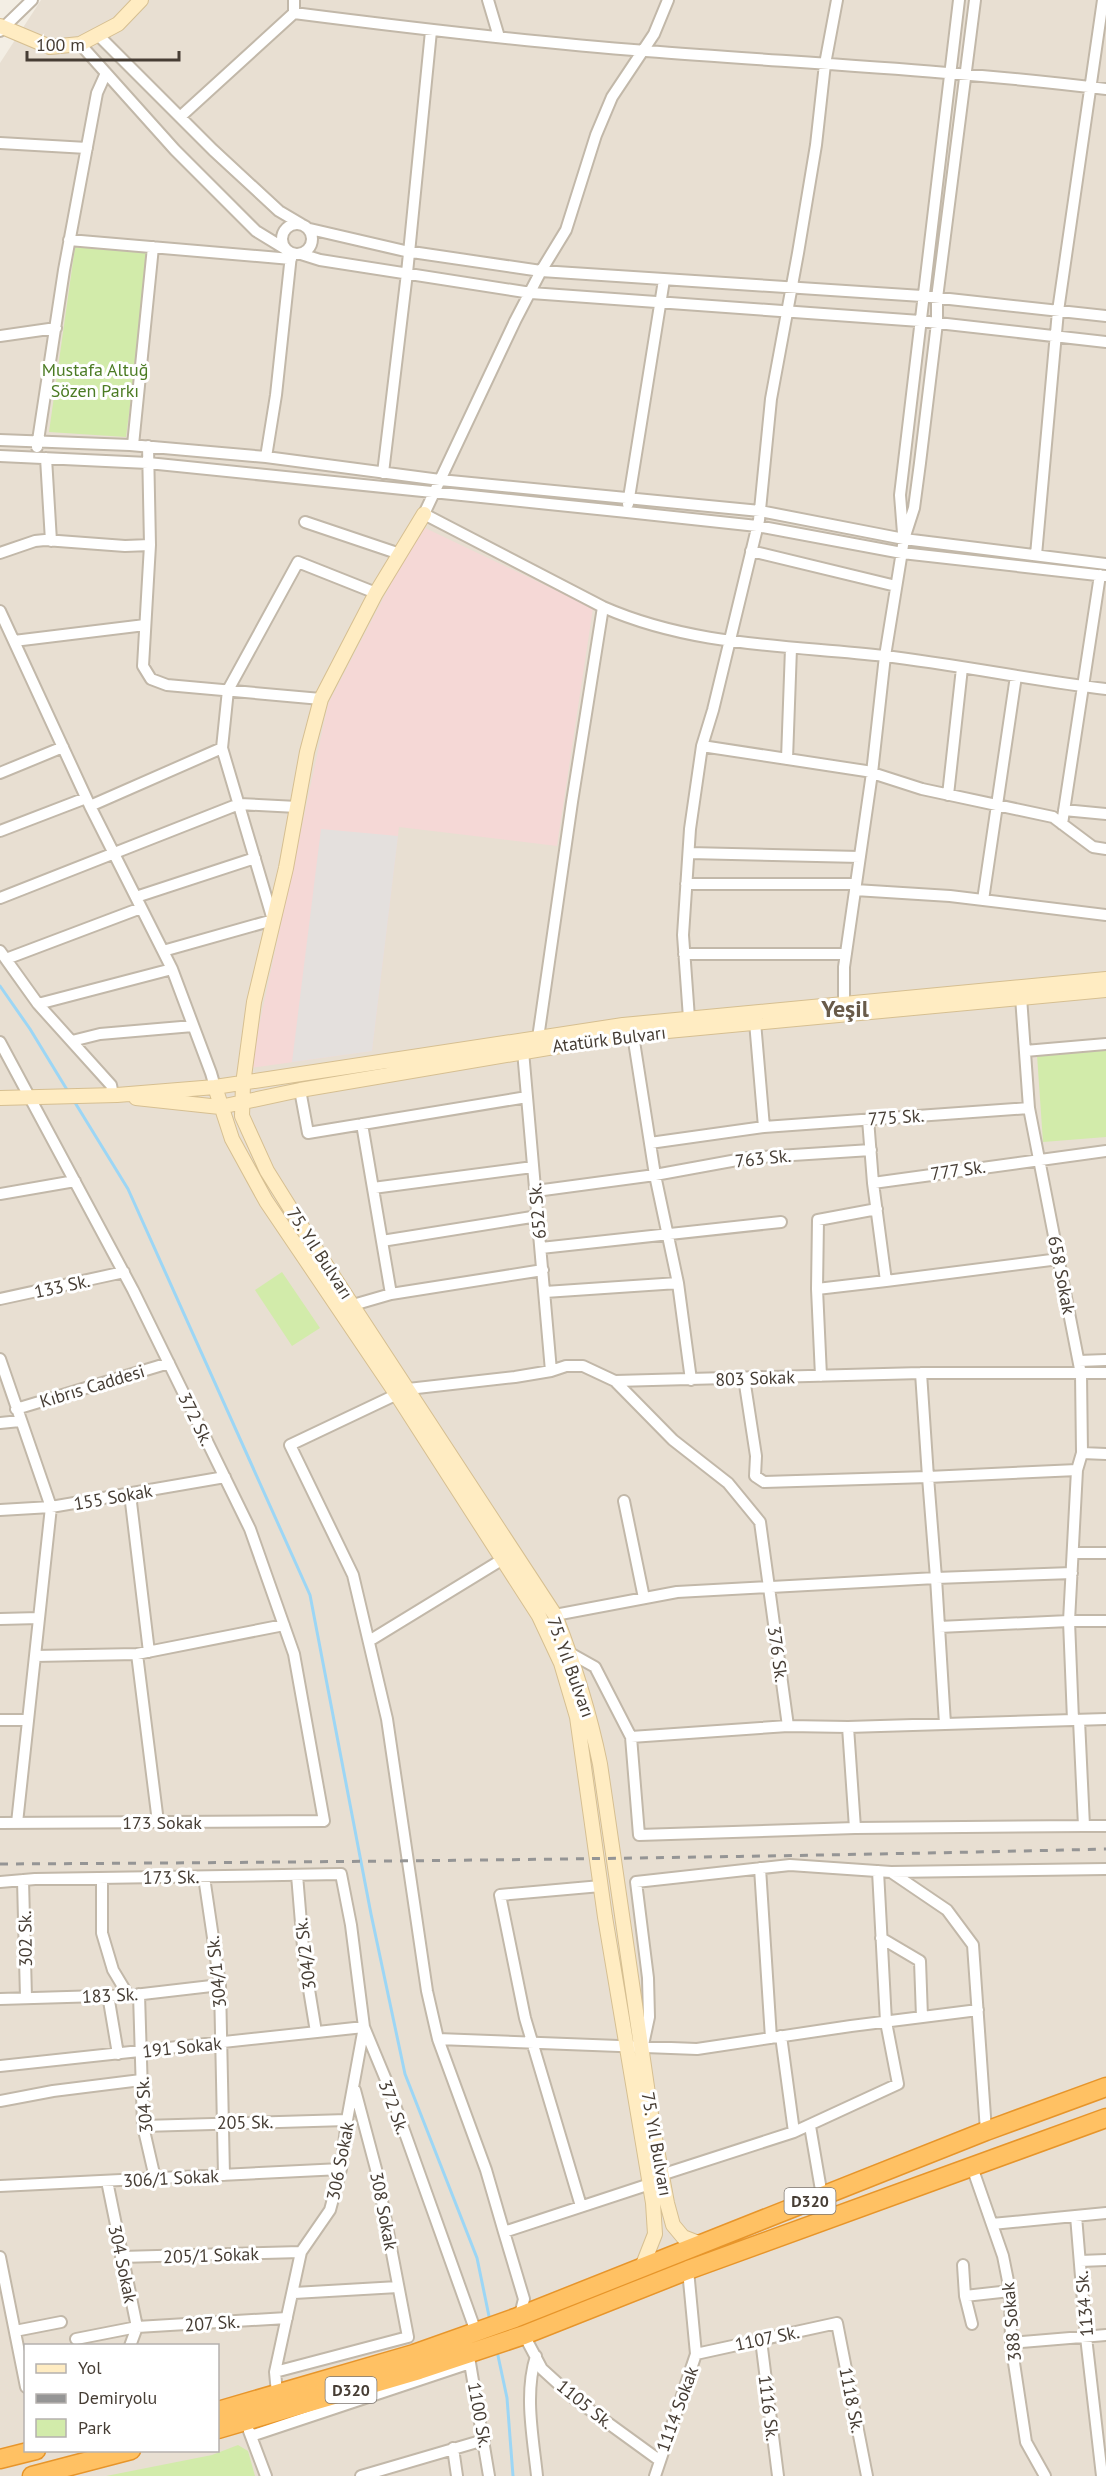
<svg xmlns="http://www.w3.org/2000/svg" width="1106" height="2476" font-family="'PT Sans',sans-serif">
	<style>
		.residential { fill: #e8dfd2; fill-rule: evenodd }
		.medical { fill: #f5d8d6 }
		.green { fill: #d2ebaa }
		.parking { fill: #e4e0dd }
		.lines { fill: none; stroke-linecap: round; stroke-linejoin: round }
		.stream { stroke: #9cd6f5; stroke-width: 3 }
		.street-casing { stroke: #c2b8a9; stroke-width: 14 }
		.secondary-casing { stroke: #d6bf91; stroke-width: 16 }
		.highway-casing { stroke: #e7952a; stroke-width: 21 }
		.street { stroke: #fff; stroke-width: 10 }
		.secondary { stroke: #ffecc2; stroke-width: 14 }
		.highway { stroke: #ffc163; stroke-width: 18 }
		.rail { stroke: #959595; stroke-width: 3; stroke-dasharray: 8 8; stroke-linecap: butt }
		.labels { text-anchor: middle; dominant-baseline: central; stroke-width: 6; stroke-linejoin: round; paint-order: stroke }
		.shield { fill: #fff; stroke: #7e7771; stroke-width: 1.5 }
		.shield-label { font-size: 16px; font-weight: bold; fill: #463d34 }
		.park-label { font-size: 18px; fill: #4b7b23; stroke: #fff }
		.street-label { font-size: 18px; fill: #463d34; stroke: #fff }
		.district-label { font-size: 24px; font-weight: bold; fill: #695b4a; stroke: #fff }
	</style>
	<rect width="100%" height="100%" fill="#f3eee4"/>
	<path class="residential" d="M41 0H1106V2476H0V63ZM26 2346H218V2450H26Z"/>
	<path class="medical" d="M421 526 593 608 557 846 399 827 372 1051 250 1068 328 704Z"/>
	<path class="green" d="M75 247 150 253 126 437 49 432Z
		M1106 1050V1137L1043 1142 1037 1055Z
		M282 1272 320 1328 292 1346 255 1290Z
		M238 2445 248 2451 255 2476H106L212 2455Z"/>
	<path class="parking" d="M321 829 398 836 372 1051 292 1062Z"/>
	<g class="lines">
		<path class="stream" d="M0 986 30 1029 69 1093
			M74 1101 128 1189 310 1595 371 1914 405 2074 477 2258 490 2321
			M497 2351 507 2398 513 2476"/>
		<g class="street-casing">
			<path id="street" d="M488 0 499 37
				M668 0 654 34 612 97 596 135 566 230 541 271 515 321 424 514 603 607C694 647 789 645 885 656 959 665 1032 680 1106 689
				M294 13C411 28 528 42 646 51 799 63 953 70 1106 89
				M0 31 32 0
				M98 35 213 150 279 211 301 224
				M80 44 175 150 256 231 287 250
				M180 117 294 13V0
				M0 143 87 148
				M282 239a15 15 0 1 1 30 0a15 15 0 1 1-30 0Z
				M310 229 405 251 541 271 922 296 1106 316
				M69 240 291 259
				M301 254 320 260 531 293 920 321 1106 342
				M0 336 56 328
				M0 440 130 445 266 457 440 480 760 511 904 539 1106 564
				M133 445 153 247
				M148 446 150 545 143 666 151 679 167 685 321 699
				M37 447 64 270 97 93 106 73
				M0 456 148 463 627 512 757 526 902 553 1106 576
				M266 457 276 395 291 255
				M46 458 51 541
				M383 473 407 273 431 31
				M628 504 664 280
				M305 522 400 554
				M903 533 900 495 959 0
				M751 551 896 586
				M0 553 35 541 45 540 125 546 150 545
				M1036 555 1058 311 1103 0
				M0 611 90 806 172 969 211 1073 215 1087
				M14 641 145 625
				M702 746 866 771 922 789 1053 817 1093 847 1106 849
				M787 759 791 648
				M0 773 63 747
				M948 795 962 668
				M90 806 222 748
				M1064 810 1106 814
				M1062 824 1100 575
				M0 831 86 798
				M689 853 860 857
				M686 884H856
				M855 890 950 896 1106 915
				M136 897 255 858
				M0 898 239 804 297 807
				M983 900 1016 676
				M0 951 38 1004 111 1085 113 1095
				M163 951 273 920 222 748 228 690 298 562 376 593
				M684 954H846
				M6 959 141 908
				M1021 997 1029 1108 1081 1374 1082 1453 1077 1470 1069 1621H1106
				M844 1003V967L872 773 885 656 904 539 914 508 920 463 937 323V298L975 0
				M38 1004 172 969
				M689 1018 683 935 690 829 702 746 713 710 759 520 771 399 798 253 816 145 825 64 837 0
				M633 1035 655 1175 678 1283 691 1380
				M538 1038 572 802 603 607
				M72 1041 100 1034 193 1026
				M0 1042 133 1290 250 1529 294 1654 324 1821 0 1823
				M523 1051 551 1371
				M1025 1051 1106 1044
				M300 1090 308 1133 527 1097
				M868 1119 873 1183 1106 1151
				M764 1127 1029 1108
				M650 1143 764 1127 755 1022
				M873 1183 886 1281 1059 1259
				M373 1188 533 1167
				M536 1191 655 1175 748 1158 871 1150
				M0 1194 75 1181
				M877 1209 818 1220 817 1289 886 1281
				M382 1241 538 1216
				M541 1248 781 1222
				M817 1289 821 1376
				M545 1292 678 1283
				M391 1294 543 1270
				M0 1299 124 1272
				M353 1305 391 1294 362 1124
				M0 1359 51 1507 17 1823
				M1079 1361 1106 1360
				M921 1373 928 1477 1077 1470
				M16 1409 169 1363
				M0 1423 20 1421
				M1082 1453 1106 1454
				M130 1494 149 1652
				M624 1501 644 1598
				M0 1510 51 1507 225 1477
				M1073 1553H1106
				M555 1615 677 1592 936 1578 928 1477 764 1482 755 1476 756 1456 744 1378
				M0 1619 39 1618
				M939 1627 1069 1621 1073 1720 1106 1719
				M369 1641 503 1559
				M570 1653 595 1667 631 1737 788 1726 760 1522 728 1483 673 1440 615 1381
				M137 1654 158 1822
				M35 1656 137 1654 284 1625
				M0 1720H28
				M1079 1720 1084 1826H1106
				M945 1724 936 1578 1072 1573
				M788 1726 848 1727 1073 1720
				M631 1737 639 1835 855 1828 848 1727
				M855 1828 1084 1826
				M760 1868 771 2038
				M891 1872 947 1910 973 1945 986 2131
				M297 1875 304 1959 316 2032
				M204 1877 220 1985 224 2175
				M102 1878V1933L113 1970 128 1995
				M23 1880 26 1998
				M0 1882 35 1879 341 1874 351 1925 364 2027 386 2080 476 2332
				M881 1938 920 1961 922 2017
				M139 1994 143 2126 155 2178
				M108 1995 118 2054
				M0 1999 134 1995 220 1985
				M781 2036 794 2132
				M438 2039 697 2049 851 2026 978 2010
				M643 2045 649 2017 648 1978 636 1882 790 1865 891 1872 1106 1869
				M0 2066 364 2027 347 2120 341 2169 330 2210 301 2252 275 2372 277 2393
				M0 2101 53 2091 141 2080
				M143 2126 347 2120
				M810 2126 822 2196
				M972 2167 1003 2256 1010 2291 1011 2343 1026 2442 1045 2476
				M661 2175 794 2132 898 2084 886 2022 878 1871
				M107 2181 137 2327 130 2346
				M0 2186 341 2169
				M581 2206 525 2018 500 1895 601 1886
				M1076 2216 1086 2337 1102 2476
				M992 2224 1106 2213
				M504 2232 650 2184
				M0 2257 26 2387
				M121 2257 301 2252
				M1080 2261 1106 2260
				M963 2265 965 2296 972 2324
				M294 2293 398 2287
				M965 2296 1010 2291
				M520 2315 524 2299 504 2232 486 2170 438 2039 427 1991 387 1719 353 1575 290 1445 408 1389 515 1377 551 1371 566 1366H583L615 1381 921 1373H1106
				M15 2331 61 2322
				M524 2335 542 2369 575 2399 659 2460
				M76 2339 137 2327 287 2318
				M761 2340 778 2476
				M1011 2343 1106 2335
				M696 2354 837 2323 867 2476
				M536 2356C524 2394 533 2437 537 2476
				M469 2357 489 2476
				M275 2372 408 2337 376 2169 355 2090
				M249 2431 266 2476
				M251 2436 470 2363
				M453 2448 457 2476
				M361 2476 484 2440
				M655 2476 696 2354 688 2270"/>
		</g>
		<g class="secondary-casing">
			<path id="secondary" d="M0 26 50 47 80 44 118 24 141 0
				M424 514 376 593 321 699 307 752 286 868 254 1002 243 1084 242 1116 267 1171 322 1259 555 1615C575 1666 589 1710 600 1764L653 2128 667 2203 673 2225 683 2237 701 2244
				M215 1087 232 1139 266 1201 397 1395 539 1616 561 1663 577 1717 605 1917 653 2203 655 2234 642 2267
				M0 1098 117 1095 215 1087 623 1025 1106 979
				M136 1098 220 1107 300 1090 625 1035 1106 990"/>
		</g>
		<g class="highway-casing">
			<path id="highway" d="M218 2411 414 2354 515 2318 986 2131 1106 2087
				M218 2429 419 2370 524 2335 688 2270 1106 2118
				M0 2459 36 2450
				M32 2476 131 2450"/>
		</g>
		<use href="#street" class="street"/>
		<use href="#secondary" class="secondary"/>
		<use href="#highway" class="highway"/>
		<path class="rail" d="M0 1864C369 1862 737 1858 1106 1849"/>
	</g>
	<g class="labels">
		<g class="shield">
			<rect x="784.5" y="2188" width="51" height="26" rx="4.5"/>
			<rect x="325.5" y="2377" width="51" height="26" rx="4.5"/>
		</g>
		<g class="shield-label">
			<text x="810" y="2201">D320</text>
			<text x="351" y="2390">D320</text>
		</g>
		<g class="park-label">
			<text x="95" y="369">Mustafa Altuğ<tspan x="95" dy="21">Sözen Parkı</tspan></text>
		</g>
		<g class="street-label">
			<text transform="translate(609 1039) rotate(-7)">Atatürk Bulvarı</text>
			<text transform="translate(896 1117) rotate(-4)">775 Sk.</text>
			<text transform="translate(763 1158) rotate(-6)">763 Sk.</text>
			<text transform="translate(958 1170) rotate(-8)">777 Sk.</text>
			<text transform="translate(537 1211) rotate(-95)">652 Sk.</text>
			<text transform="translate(320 1253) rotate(57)">75. Yıl Bulvarı</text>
			<text transform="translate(1062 1275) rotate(79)">658 Sokak</text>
			<text transform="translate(62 1286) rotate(-12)">133 Sk.</text>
			<text transform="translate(755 1378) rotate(-2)">803 Sokak</text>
			<text transform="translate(92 1386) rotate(-17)">Kıbrıs Caddesi</text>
			<text transform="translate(196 1419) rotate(64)">372 Sk.</text>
			<text transform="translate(113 1497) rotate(-10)">155 Sokak</text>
			<text transform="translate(778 1654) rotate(82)">376 Sk.</text>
			<text transform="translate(571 1667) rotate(70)">75. Yıl Bulvarı</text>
			<text x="162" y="1822">173 Sokak</text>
			<text transform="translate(171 1877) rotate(-1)">173 Sk.</text>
			<text transform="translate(25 1939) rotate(-91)">302 Sk.</text>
			<text transform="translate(305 1954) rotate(-97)">304/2 Sk.</text>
			<text transform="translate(216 1972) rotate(-96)">304/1 Sk.</text>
			<text transform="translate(110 1995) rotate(-3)">183 Sk.</text>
			<text transform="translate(182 2047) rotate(-6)">191 Sokak</text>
			<text transform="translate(144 2105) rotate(-94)">304 Sk.</text>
			<text transform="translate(394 2107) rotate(70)">372 Sk.</text>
			<text transform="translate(245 2122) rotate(-1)">205 Sk.</text>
			<text transform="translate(657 2144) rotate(80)">75. Yıl Bulvarı</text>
			<text transform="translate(340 2161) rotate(-79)">306 Sokak</text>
			<text transform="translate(171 2178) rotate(-3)">306/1 Sokak</text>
			<text transform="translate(384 2211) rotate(79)">308 Sokak</text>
			<text transform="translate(211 2255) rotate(-2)">205/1 Sokak</text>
			<text transform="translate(123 2264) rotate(78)">304 Sokak</text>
			<text transform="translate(1084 2304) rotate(-95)">1134 Sk.</text>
			<text transform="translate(1011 2322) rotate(-95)">388 Sokak</text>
			<text transform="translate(212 2323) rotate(-4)">207 Sk.</text>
			<text transform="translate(767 2338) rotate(-12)">1107 Sk.</text>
			<text transform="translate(852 2400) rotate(79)">1118 Sk.</text>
			<text transform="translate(585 2404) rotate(39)">1105 Sk.</text>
			<text transform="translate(769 2408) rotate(83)">1116 Sk.</text>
			<text transform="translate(677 2409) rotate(-70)">1114 Sokak</text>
			<text transform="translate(480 2415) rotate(80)">1100 Sk.</text>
		</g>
		<g class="district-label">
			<text x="845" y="1008">Yeşil</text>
		</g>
	</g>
	<rect x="24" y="2344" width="195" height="108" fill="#ffffff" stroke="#b5b1ae" stroke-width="1.5"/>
	<rect x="36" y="2364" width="30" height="9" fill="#ffecc2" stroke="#b5b1ae" stroke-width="1.5"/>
	<text x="78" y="2374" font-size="18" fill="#463d34">Yol</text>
	<rect x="36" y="2394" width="30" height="9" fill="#959595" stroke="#b5b1ae" stroke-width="1.5"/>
	<text x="78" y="2404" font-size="18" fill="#463d34">Demiryolu</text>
	<rect x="36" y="2419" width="30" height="18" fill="#d2ebaa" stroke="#b5b1ae" stroke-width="1.5"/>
	<text x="78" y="2434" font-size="18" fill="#463d34">Park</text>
	<path d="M27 51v9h152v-9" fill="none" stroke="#463d34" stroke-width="3"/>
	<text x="36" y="51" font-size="18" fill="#463d34" stroke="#ffffff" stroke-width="4.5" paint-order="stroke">100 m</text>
</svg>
